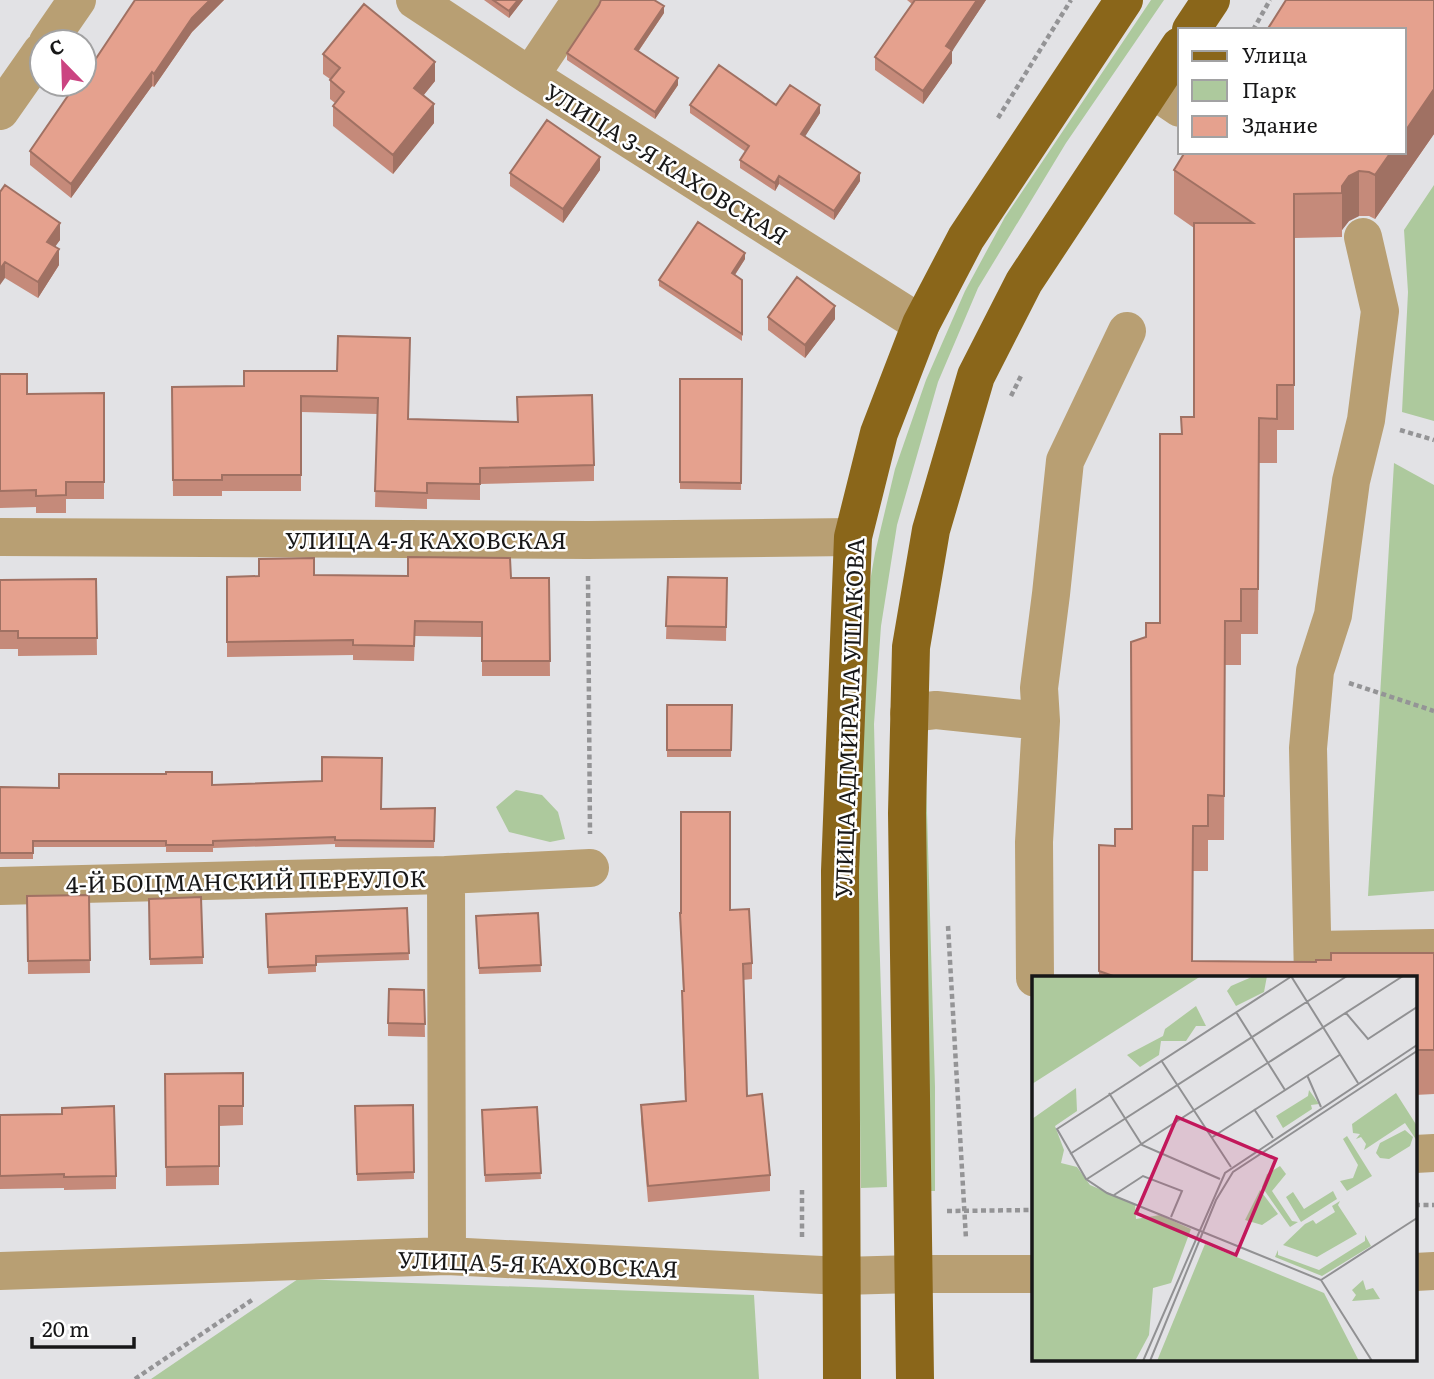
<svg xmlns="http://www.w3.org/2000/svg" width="1434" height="1379" font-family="Literata,serif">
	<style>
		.green { fill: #adc99d }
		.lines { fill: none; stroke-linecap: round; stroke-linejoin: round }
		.path { stroke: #949496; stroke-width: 4.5; stroke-dasharray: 5 3.5; stroke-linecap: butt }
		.minor { stroke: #b89f73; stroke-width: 38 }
		.major { stroke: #8a661a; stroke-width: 38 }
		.wall { fill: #c58a7a }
		.shaded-wall { fill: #a07163 }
		.building { fill: #e5a18e; stroke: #a07163; stroke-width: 2 }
		.labels { text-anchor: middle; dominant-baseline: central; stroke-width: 5; stroke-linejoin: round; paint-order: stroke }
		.street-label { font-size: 23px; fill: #171718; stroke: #fff }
		.inset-road { fill: none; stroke: #919193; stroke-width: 2 }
		.view { fill: #c2185b; fill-opacity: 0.15; stroke: #c2185b; stroke-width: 3.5 }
		.inset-edge { fill: none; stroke: #171718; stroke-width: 3.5 }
	</style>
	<rect width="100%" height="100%" fill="#e2e2e5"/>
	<path class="green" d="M1151 0H1164L1066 143 978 288 938 382 897 525 881 626 874 724 878 896 887 1187 861 1188 857 913 867 599 875 553 895 469 926 380 965 291 1005 217Z
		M1434 185V421L1402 412 1408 292 1404 230Z
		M1394 463 1434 485V891L1368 896Z
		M925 743 935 1087V1191H925Z
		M516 790 542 795 558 812 565 839 550 842 509 832 496 807Z
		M298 1279 754 1295 759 1379H151Z"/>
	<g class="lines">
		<path class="path" d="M1253 30 1270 0
			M998 118 1071 0
			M1011 396 1021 376
			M1400 430 1434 440
			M588 576 590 834
			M1349 683 1434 711
			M948 926 966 1239
			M1415 1205H1434
			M947 1211 1033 1210
			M802 1237V1190
			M135 1379 252 1300"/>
		<path class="minor" d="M415 0 530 76 921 324
			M48 42 77 0
			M530 76 581 0
			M1152 89 1180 108
			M0 111 42 51
			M0 537 588 540 853 537
			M909 713 936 710 1041 721
			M446 875 590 868
			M0 886 446 875 447 1256
			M1313 950 1434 948
			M1035 978 1034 842 1041 721 1039 688 1051 594 1065 461 1127 331
			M1313 978 1308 748 1315 671 1333 615 1351 481 1366 420 1380 311 1363 237
			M1415 1154 1434 1153
			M0 1271 447 1256 842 1276 914 1274H1033
			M1415 1272 1434 1271"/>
		<path class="major" d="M1191 30 1211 0
			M842 1379 840 871 853 537 879 433 921 324 966 238 1124 0
			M915 1379 907 813 911 647 931 530 976 376 1024 282 1180 46"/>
	</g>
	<path class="wall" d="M135 0H224L192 32 154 87 152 86 71 198 30 165V151L87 72Z
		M484 0H523L509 18Z
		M907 0H986L952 50V63L923 104 875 70V57L912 4Z
		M1434 0V134L1375 219 1369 216H1359L1349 221 1342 230V237L1294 238V430H1277V463H1259L1258 634H1241V665H1225L1224 840H1208V871H1193L1192 961 1316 962 1434 953V1094L1415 1095V978H1099V845L1115 846 1132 829 1146 637 1160 623 1181 434 1194 417V228L1174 214V170Z
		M664 13 638 52 678 85 655 119 567 60V53Z
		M323 54 435 81 423 96 434 123 393 174 333 126V106L335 103 330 99V79L323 74Z
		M690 105H776L820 113 804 137 860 181 834 220 779 184 775 191 740 168V160L746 152 690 113Z
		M600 170 563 223 510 186V173Z
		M0 192 60 240 55 246 59 265 38 298 5 278Z
		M745 259 735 275 742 280V341L659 286V280Z
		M768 317 835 319 805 358 768 330Z
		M337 371 409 419 594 465V481L480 484V500L427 499V509L375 507 377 414 301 412V491H222V496H173L172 387 244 386Z
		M0 374 27 394 104 393V499H66V513H36V507L0 508Z
		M680 379H742L741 490 680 489Z
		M314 575 549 578 550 676H482V637L415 636 414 661 353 660V655L227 657V577Z
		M668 577 727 578 726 641 666 639Z
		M96 579 97 655 18 656V649H0V580Z
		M667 705H732L731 757H667Z
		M212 785 381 809 435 808 434 848 335 847V844L213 848V852H166V847H33V859H0V787L59 788Z
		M89 895 90 973 28 974 27 896Z
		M201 897 203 964 150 965 149 899Z
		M407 908 409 960 316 963V972L268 974 266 914Z
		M730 910 752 963V979L743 980 747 1096 770 1175V1191L648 1202 641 1121V1105L685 1101 682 1007V991H683L680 913Z
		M538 913 541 972 479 974 476 916Z
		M424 990 425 1037 388 1036V1023Z
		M243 1073V1125L219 1126V1185L166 1186 165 1074Z
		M413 1105 414 1179 357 1181 355 1106Z
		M537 1107 541 1179 485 1182 482 1110Z
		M0 1115 116 1176V1189L64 1190V1188L0 1189Z"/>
	<path class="shaded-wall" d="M210 0H224L192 32 154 87V74L192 18Z
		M518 0H523L509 18V11Z
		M977 0H986L951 53 952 50V63L923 104V91L946 46Z
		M664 6V13L635 56V49Z
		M435 62V81L414 107V88Z
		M152 72V86L71 198V184Z
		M678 78V85L655 119V112Z
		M1434 89V134L1375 219V175L1391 152H1404V133Z
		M434 104V123L393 174V155Z
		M820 105V113L801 143V134Z
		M600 157V170L563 223V209Z
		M1359 171V216L1349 221 1342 230V237V186L1349 176Z
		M860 173V181L834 220V211Z
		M779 176V184L775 191V183Z
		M60 223V240L47 258V242Z
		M59 249V265L38 298V282Z
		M745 253V259L732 279V273Z
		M5 262V278L0 285V269Z
		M835 306V319L805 358V345Z"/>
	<path class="building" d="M135 0H210L192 18 154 74 152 72 71 184 30 151 76 84H84V73L85 71 87 72Z
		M493 0H518L509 11Z
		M601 0H654L664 6 635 49 678 78 655 112 567 53 599 5Z
		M915 0H977L946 46 952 50 923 91 875 57Z
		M1286 0H1434V89L1404 133V30H1267Z
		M364 4 435 62 414 88 434 104 393 155 333 106 344 92 330 80 340 68 323 54Z
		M719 65 776 105 790 85 820 105 801 134 860 173 834 211 779 176 775 183 740 160 749 146 690 105Z
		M547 120 600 157 563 209 510 173Z
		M1185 152H1391L1375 175 1369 172 1359 171 1349 176 1342 186V193L1294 194V385H1277V419L1259 418 1258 589H1241V621H1225L1224 796 1208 795V826H1193L1192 961 1316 962V960H1331V953H1434V1050H1415V978H1116V977L1099 971V845L1115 846V829H1132L1131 642 1146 637V623H1160V434H1182L1181 417H1194V223H1253L1174 170Z
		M5 185 60 223 47 242 59 249 38 282 5 262 0 269V192Z
		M698 222 745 253 732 273 742 280V334L659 280Z
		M797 277 835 306 805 345 768 317Z
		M338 336 410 338 408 419 518 422 517 397 592 395 594 465 480 468V484L427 483V493L375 491 378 398 301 396V475H222V480H173L172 387 244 386V371H337Z
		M0 374H27V394L104 393V482H66V495L36 496V490L0 491Z
		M680 379H742L741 483 680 482Z
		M408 557 510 558 511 578H549L550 661H482V622L415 621 414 646 353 645V640L227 642V577L259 576V559L314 558V575L408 576Z
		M668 577 727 578 726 627 666 626Z
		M96 579 97 638H18V631H0V580Z
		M667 705H732L731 750H667Z
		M322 757 382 758 381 809 435 808 434 841 335 840V837L213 841V845H166V841H33V853H0V787L59 788V774H166V772H212V785L322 781Z
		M681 812H730V910L749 909 752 963 743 964 747 1096 762 1094 770 1175 648 1186 641 1105 686 1101 682 991H684L680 913H681Z
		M89 895 90 960 28 961 27 896Z
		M201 897 203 957 150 959 149 899Z
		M407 908 409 953 316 956V965L268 967 266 914Z
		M538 913 541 965 479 968 476 916Z
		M389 989 424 990 425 1024 388 1023Z
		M243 1073V1106H219V1166L166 1167 165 1074Z
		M413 1105 414 1172 357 1174 355 1106Z
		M114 1106 116 1176 64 1177V1174L0 1176V1115L62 1114V1108Z
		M537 1107 541 1173 485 1175 482 1110Z"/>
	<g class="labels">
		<g class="street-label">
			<text transform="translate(667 163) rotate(32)">УЛИЦА 3-Я КАХОВСКАЯ</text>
			<text x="426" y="539">УЛИЦА 4-Я КАХОВСКАЯ</text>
			<text transform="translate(848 718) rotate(-88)">УЛИЦА АДМИРАЛА УШАКОВА</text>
			<text transform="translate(246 880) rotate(-1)">4-Й БОЦМАНСКИЙ ПЕРЕУЛОК</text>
			<text transform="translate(538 1263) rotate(2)">УЛИЦА 5-Я КАХОВСКАЯ</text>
		</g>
	</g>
	<g transform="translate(1032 976)">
		<rect width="385" height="385" fill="#e2e2e5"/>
		<path d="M0 0H169L0 108ZM235 0 232 16 204 30 195 15 199 10 222 0ZM164 30 174 50H164L154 65H129L127 79 108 91 95 79 131 60 133 53ZM44 112 45 135 23 150 32 174 29 187 45 191 58 209 103 228 104 243 128 239 159 253 139 307 121 312 117 359 103 385H0V143ZM277 114 287 128 279 129 280 133 251 152 244 140 276 120ZM364 117 385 150V165L373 147 332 174 334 168 329 161 324 163 328 158 321 157 320 148ZM373 154 381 161 378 170 357 183 348 182 344 177 348 167ZM315 160 340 200 315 215 308 205 321 202 326 189 311 163ZM248 190 254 198 240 215 260 245 266 246 258 251 230 211 235 198ZM228 214 246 238 230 249 213 244ZM301 215 305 223 269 246 254 221 261 216 272 233ZM308 225 306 229 325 258 285 281 251 269 273 248 281 244 284 248 303 236 300 230ZM333 259 339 270 290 300 243 281 246 274V279L287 294 333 265ZM173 268 292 317 327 385H125ZM331 304 334 314 341 312 348 323 320 325 324 319 320 314Z" fill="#adc99d"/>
		<path class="inset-road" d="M259 0 326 107M260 0 25 153 54 203 75 217 289 304 340 385M204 36 253 114M314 37 336 63 385 31M129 84 199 191M275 99 289 131M77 117 110 169 188 203M222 133 241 162M179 162 309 78M38 178 315 0M55 203 371 0M82 219 111 200 150 215 139 241M289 304 385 242M111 385 193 197 385 69M118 385 184 224 201 196 385 75"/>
		<path class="view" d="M145 141 244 183 204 279 104 237Z"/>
		<rect width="385" height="385" class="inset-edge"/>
	</g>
	<rect x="1178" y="28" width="228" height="126" fill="#ffffff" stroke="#a2a2a3" stroke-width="2"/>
	<rect x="1192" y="51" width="35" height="10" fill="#8a661a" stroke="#a2a2a3" stroke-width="2"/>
	<text x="1242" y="63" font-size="21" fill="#171718">Улица</text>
	<rect x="1192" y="80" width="35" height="21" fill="#adc99d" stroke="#a2a2a3" stroke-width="2"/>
	<text x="1242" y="98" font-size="21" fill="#171718">Парк</text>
	<rect x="1192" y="116" width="35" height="21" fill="#e5a18e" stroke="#a2a2a3" stroke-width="2"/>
	<text x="1242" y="133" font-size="21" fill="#171718">Здание</text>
	<g transform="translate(63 63) rotate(337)"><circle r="33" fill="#ffffff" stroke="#a2a2a3" stroke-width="2"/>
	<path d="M0-5L12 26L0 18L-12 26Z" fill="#cb4481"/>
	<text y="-10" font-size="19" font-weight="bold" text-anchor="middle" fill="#171718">С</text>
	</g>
	<path d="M32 1337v10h102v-10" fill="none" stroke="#171718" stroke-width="3.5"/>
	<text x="42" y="1337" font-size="21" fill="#171718" stroke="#ffffff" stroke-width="5" paint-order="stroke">20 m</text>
</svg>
